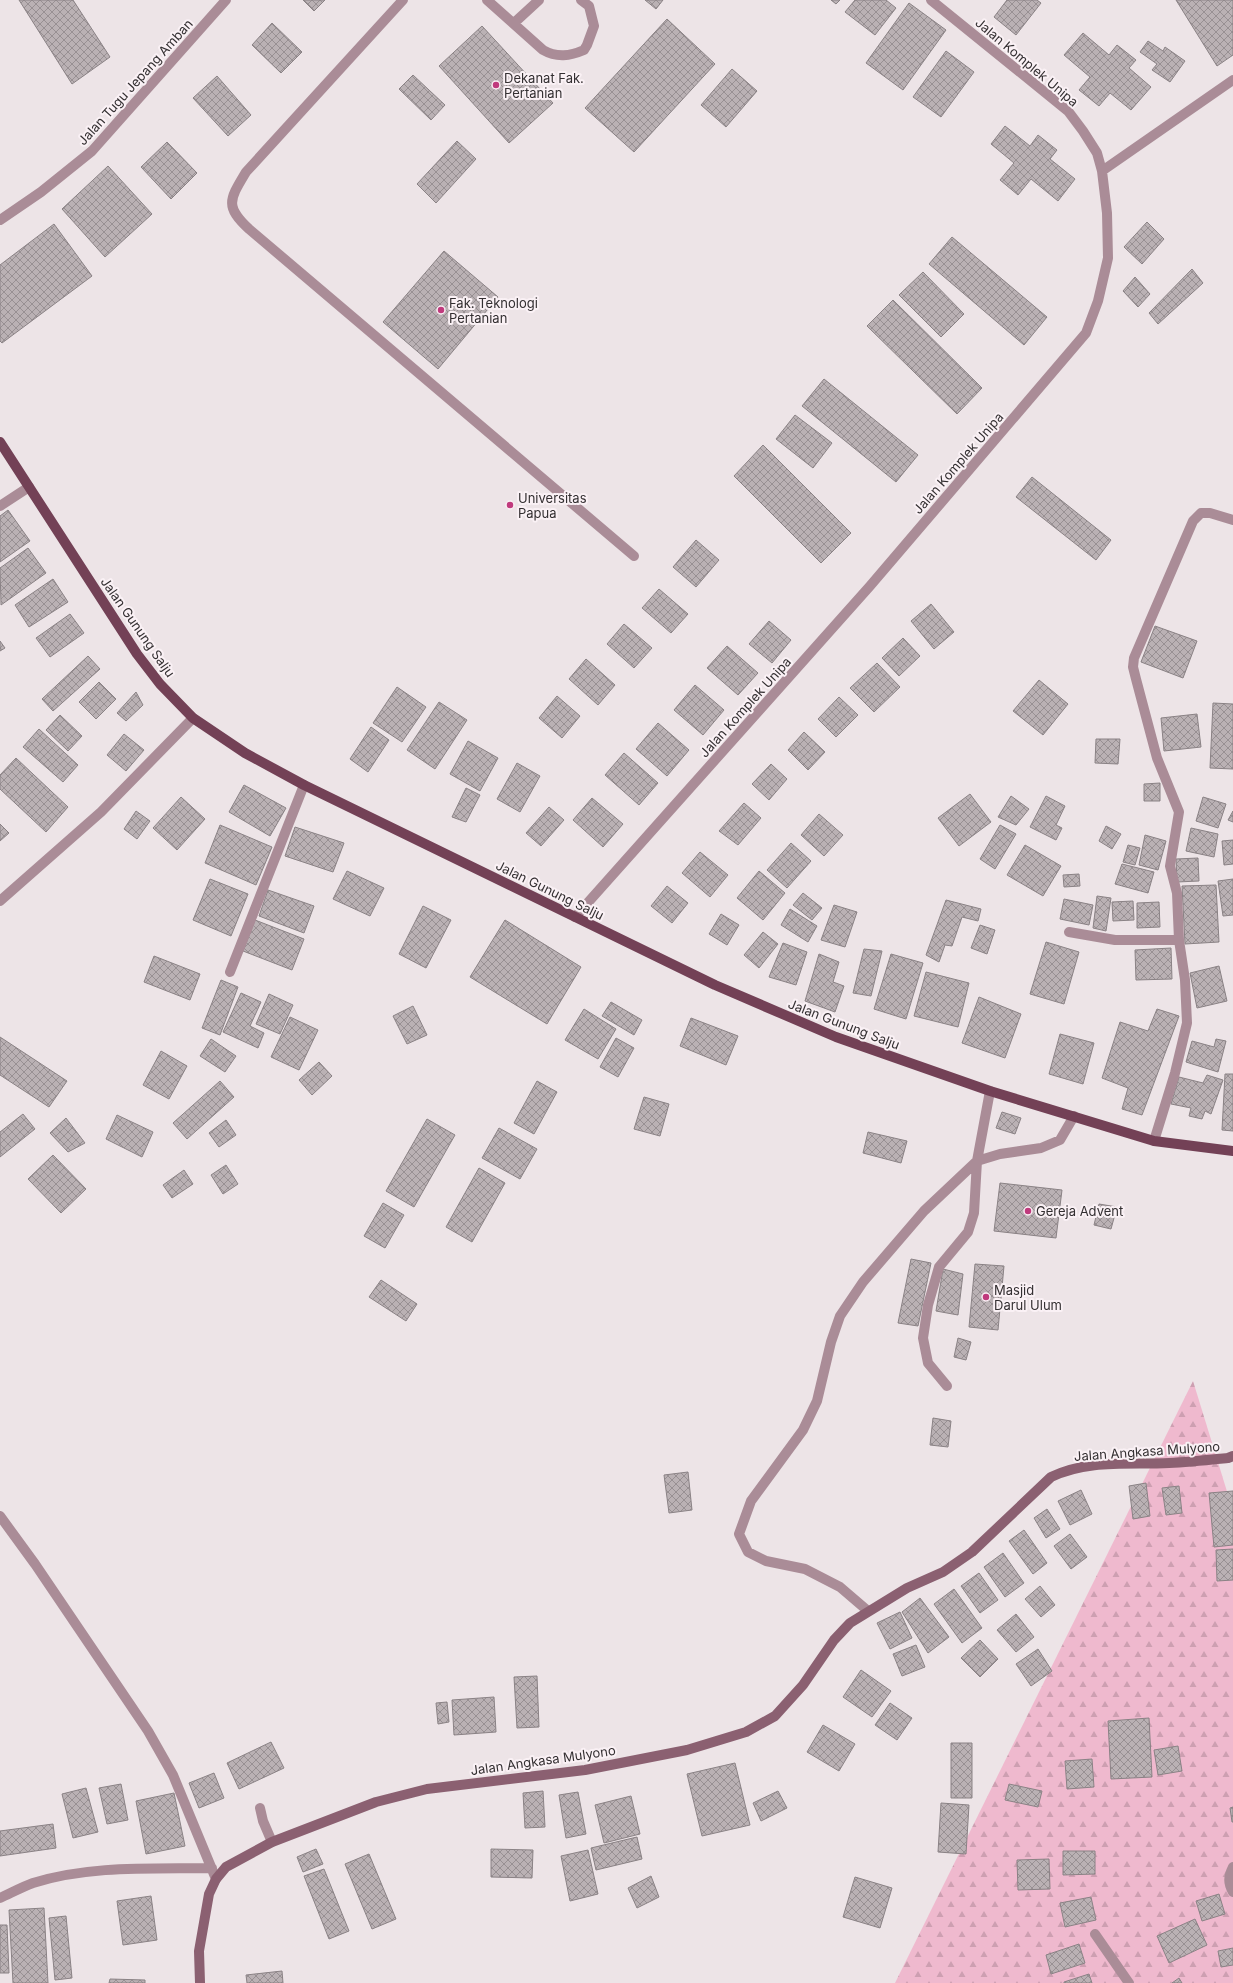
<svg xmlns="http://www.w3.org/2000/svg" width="1233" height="1983" font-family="Inter,sans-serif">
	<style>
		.forest { fill: url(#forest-firs) }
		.building { fill: url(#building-cross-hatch); stroke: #8a8285 }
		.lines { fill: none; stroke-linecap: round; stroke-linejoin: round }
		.street { stroke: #aa8c97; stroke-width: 10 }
		.secondary { stroke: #8b6071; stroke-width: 10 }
		.primary { stroke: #734156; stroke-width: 10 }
		.poi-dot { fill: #c03a7d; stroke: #faf1f5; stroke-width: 1.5 }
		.labels { text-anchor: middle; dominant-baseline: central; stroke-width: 4; stroke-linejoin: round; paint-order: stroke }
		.street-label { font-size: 13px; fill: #332f31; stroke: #faf1f5 }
		.poi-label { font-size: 13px; fill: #332f31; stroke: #faf1f5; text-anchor: start }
	</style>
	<defs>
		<pattern id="forest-firs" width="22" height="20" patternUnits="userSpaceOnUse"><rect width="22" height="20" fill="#efb9ce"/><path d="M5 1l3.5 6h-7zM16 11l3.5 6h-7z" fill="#cd9fb1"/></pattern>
		<pattern id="building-cross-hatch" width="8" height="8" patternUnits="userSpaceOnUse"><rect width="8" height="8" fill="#bab1b4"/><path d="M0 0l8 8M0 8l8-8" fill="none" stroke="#989093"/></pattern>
	</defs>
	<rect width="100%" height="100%" fill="#ede4e7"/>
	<path class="forest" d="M1193 1381 1233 1511V1983H895Z"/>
	<path class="building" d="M19 0H73L110 57 72 84Z
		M303 0H325L314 11Z
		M645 0H663L656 9Z
		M831 0H840L836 4Z
		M855 0H886L896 8 875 35 845 12Z
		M1007 0H1037L1041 3 1016 35 994 17Z
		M1176 0H1233V55L1217 66Z
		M909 3 946 30 903 90 866 63Z
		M667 19 715 64 634 152 585 108Z
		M272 23 302 52 281 73 252 45Z
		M482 26 553 103 509 143 439 66Z
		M1083 33 1109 55 1117 45 1136 60 1129 68 1151 87 1131 110 1110 93 1099 106 1079 90 1090 77 1064 55Z
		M1148 41 1163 51 1165 47 1185 61 1170 82 1152 70 1157 64 1140 52Z
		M946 51 974 72 941 117 913 97Z
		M732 69 757 91 726 127 701 105Z
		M413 75 445 105 431 120 399 89Z
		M217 76 251 115 228 136 193 98Z
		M1005 126 1030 146 1038 135 1057 150 1050 159 1075 179 1058 201 1031 179 1018 195 1000 180 1014 163 991 144Z
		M457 141 476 159 436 203 417 184Z
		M167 142 197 173 171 199 141 167Z
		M108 166 152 214 105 257 62 209Z
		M1147 222 1164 239 1142 264 1124 247Z
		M54 224 92 276 2 343 0 341V265Z
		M952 237 1047 317 1024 345 929 264Z
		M444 251 498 297 438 369 383 322Z
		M1192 269 1203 283 1158 324 1149 313Z
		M923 272 964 314 941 337 899 295Z
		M1135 277 1150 294 1138 307 1123 291Z
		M893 300 982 388 957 414 867 326Z
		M824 379 918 455 896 482 802 406Z
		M795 415 832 443 813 468 776 439Z
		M763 445 851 533 821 563 734 476Z
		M1032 477 1111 540 1096 560 1016 497Z
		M8 510 30 541 0 562V516Z
		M696 540 719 560 696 587 673 567Z
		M28 548 46 573 1 605 0 568Z
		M53 579 68 602 29 627 15 605Z
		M659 589 688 614 671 633 642 608Z
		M931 604 954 632 934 649 911 621Z
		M70 614 84 633 50 657 36 638Z
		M769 621 791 640 772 663 749 644Z
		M624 624 652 648 634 668 607 644Z
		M1155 626 1197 641 1183 678 1141 662Z
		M903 638 920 656 899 676 882 658Z
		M0 641 5 648 0 651Z
		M727 646 758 673 738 695 707 668Z
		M88 656 100 669 53 711 42 699Z
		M586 659 615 685 598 705 569 679Z
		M877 663 900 687 874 712 850 688Z
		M1039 680 1068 704 1043 735 1013 711Z
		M99 682 116 699 96 719 79 702Z
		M695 685 724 710 703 735 674 710Z
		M397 687 426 707 402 742 373 723Z
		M136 692 143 705 126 721 117 713Z
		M557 696 580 716 562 738 539 718Z
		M839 697 858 715 836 737 818 719Z
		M439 702 467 720 435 769 407 750Z
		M1213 703 1233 704V769L1210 768Z
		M1197 714 1201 747 1164 751 1161 718Z
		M60 715 82 736 68 751 46 730Z
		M658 723 689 750 667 776 636 749Z
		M371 727 389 740 368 772 350 759Z
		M39 729 78 765 63 782 23 747Z
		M804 732 825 752 808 770 788 750Z
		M124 734 144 750 126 771 107 755Z
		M1096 739H1120L1118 764 1095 763Z
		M468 741 498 758 480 791 450 774Z
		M624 753 658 783 639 805 605 775Z
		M16 758 68 807 46 832 0 789V775Z
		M517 763 540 776 520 812 497 799Z
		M771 764 787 779 769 800 752 784Z
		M1160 783V801H1144V784Z
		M244 785 286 808 270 836 229 812Z
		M466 788 480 795 466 822 452 817Z
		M970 794 991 822 959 846 938 818Z
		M1011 796 1029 809 1016 825 998 817Z
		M1046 796 1065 806 1056 825 1062 828 1056 840 1030 827Z
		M181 797 205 819 177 850 153 828Z
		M1203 797 1226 804 1218 828 1196 821Z
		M592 798 623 824 603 847 573 820Z
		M744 803 761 818 738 845 719 831Z
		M549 807 564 820 541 846 526 833Z
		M136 811 150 821 137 839 124 829Z
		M1233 811V822L1228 820Z
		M819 814 843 835 824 856 801 835Z
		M0 824 9 833 0 841Z
		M220 825 272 847 256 885 205 863Z
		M1000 825 1016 834 995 869 980 859Z
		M1106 826 1121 834 1112 849 1099 841Z
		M295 827 344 843 333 872 285 856Z
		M1191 828 1218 834 1214 857 1186 851Z
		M1145 835 1166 841 1158 870 1139 865Z
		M1233 840V864L1224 865 1222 841Z
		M791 843 811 861 787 888 767 870Z
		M1025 845 1061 866 1043 896 1007 875Z
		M1128 845 1140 848 1135 865 1123 862Z
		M700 852 728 875 710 897 682 873Z
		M1198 858 1199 881 1177 882 1176 859Z
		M1122 864 1154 872 1148 893 1115 884Z
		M347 871 384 888 370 916 333 899Z
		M759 871 785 893 763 920 737 898Z
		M1079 874 1080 886 1064 887 1063 875Z
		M210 879 248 894 231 936 193 920Z
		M1233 879V915L1223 916 1218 881Z
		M1216 885 1219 942 1185 944 1182 886Z
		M667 886 688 903 672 923 651 906Z
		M268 890 314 906 304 933 259 916Z
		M803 893 822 908 812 920 793 905Z
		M1097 896 1111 898 1106 931 1093 928Z
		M1064 899 1093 905 1089 925 1060 919Z
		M946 900 981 909 978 921 962 917 952 946 945 945 939 962 926 955Z
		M1133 901 1134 920 1113 921 1112 902Z
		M1159 902 1160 927 1137 928V903Z
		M834 905 857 912 845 947 821 940Z
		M423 906 451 920 426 968 399 954Z
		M790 909 817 926 808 942 781 925Z
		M721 914 739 925 727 945 709 934Z
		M255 920 304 939 292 970 243 951Z
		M505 920 581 967 547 1024 470 977Z
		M980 925 995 930 987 954 971 948Z
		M763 932 778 944 759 968 744 955Z
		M1046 942 1079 952 1064 1004 1030 994Z
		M783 943 807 952 796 985 769 977Z
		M1171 948 1172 979 1136 980 1135 950Z
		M864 949 882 951 871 996 853 993Z
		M819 954 839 962 833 982 844 986 835 1012 805 1001Z
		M891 954 923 963 906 1019 874 1009Z
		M154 956 200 974 190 1000 144 982Z
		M1219 966 1227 1001 1197 1008 1190 973Z
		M926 972 969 983 958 1027 914 1016Z
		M221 980 238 987 220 1035 202 1028Z
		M241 993 261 1002 250 1026 264 1033 258 1048 223 1032Z
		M269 994 293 1005 280 1034 256 1024Z
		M979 997 1021 1014 1005 1058 962 1043Z
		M611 1002 642 1020 634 1035 602 1016Z
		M413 1006 427 1035 407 1044 393 1016Z
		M584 1009 616 1029 598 1059 565 1040Z
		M1157 1009 1179 1016 1142 1115 1122 1109 1128 1088 1102 1078 1120 1022 1148 1031Z
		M290 1017 318 1030 299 1070 271 1057Z
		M691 1018 738 1036 726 1065 680 1046Z
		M1060 1034 1094 1043 1083 1084 1049 1074Z
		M0 1037 67 1081 49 1107 0 1075Z
		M616 1038 634 1048 618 1077 600 1067Z
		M211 1039 236 1056 225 1072 200 1056Z
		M1216 1039 1226 1041 1218 1072 1186 1062 1192 1041 1214 1047Z
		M161 1051 187 1066 169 1099 143 1085Z
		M319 1062 332 1076 312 1095 299 1080Z
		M1225 1074H1233V1131L1222 1130Z
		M1207 1075 1223 1080 1211 1114 1205 1111 1202 1119 1189 1116 1191 1108 1171 1104 1179 1077 1203 1083Z
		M220 1081 234 1097 187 1139 173 1123Z
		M537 1081 557 1092 534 1134 514 1123Z
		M644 1097 669 1104 660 1136 634 1129Z
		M1002 1112 1021 1118 1015 1134 996 1128Z
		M23 1114 35 1129 0 1157V1132Z
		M117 1115 153 1132 142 1157 106 1139Z
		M66 1118 85 1143 68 1152 50 1133Z
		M427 1119 455 1135 414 1207 386 1191Z
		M226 1120 236 1135 219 1147 209 1133Z
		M499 1128 537 1149 520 1179 482 1158Z
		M868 1132 907 1141 901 1163 863 1153Z
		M53 1155 86 1189 61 1213 28 1179Z
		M226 1165 238 1184 223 1194 211 1175Z
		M479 1168 505 1183 472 1242 446 1227Z
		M184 1170 193 1184 172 1198 163 1185Z
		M1000 1183 1062 1190 1056 1238 994 1231Z
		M383 1203 404 1215 385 1248 364 1236Z
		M1099 1204 1117 1207 1111 1229 1094 1225Z
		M911 1259 931 1263 918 1326 898 1323Z
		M975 1264 1004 1266 998 1330 969 1327Z
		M943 1269 963 1274 958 1315 936 1311Z
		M381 1280 417 1304 406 1321 369 1297Z
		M958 1338 971 1342 966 1360 954 1357Z
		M933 1418 951 1421 948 1447 930 1445Z
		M688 1472 692 1510 669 1513 664 1475Z
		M1146 1483 1150 1516 1133 1519 1129 1486Z
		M1179 1486 1182 1513 1166 1515 1162 1488Z
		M1081 1490 1092 1514 1070 1525 1058 1501Z
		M1233 1491V1545L1214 1547 1209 1493Z
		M1047 1509 1060 1529 1046 1538 1034 1518Z
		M1024 1530 1047 1563 1033 1574 1009 1541Z
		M1070 1534 1087 1557 1071 1569 1054 1546Z
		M1233 1549V1580L1217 1581 1216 1550Z
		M1003 1553 1024 1583 1005 1597 984 1567Z
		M979 1573 998 1600 980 1613 961 1586Z
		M1040 1586 1055 1605 1041 1617 1025 1599Z
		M954 1589 982 1628 962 1643 934 1604Z
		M920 1598 949 1637 928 1653 902 1612Z
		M900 1612 912 1638 890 1649 877 1623Z
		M1016 1614 1034 1637 1016 1652 997 1630Z
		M980 1640 998 1659 980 1677 961 1658Z
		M916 1645 925 1667 902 1676 893 1654Z
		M1038 1649 1052 1671 1031 1686 1016 1664Z
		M861 1670 891 1691 872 1717 843 1697Z
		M537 1676 539 1727 517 1728 514 1677Z
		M494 1697 496 1732 454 1735 452 1700Z
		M447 1702 449 1722 438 1724 436 1703Z
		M890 1703 912 1718 897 1740 875 1725Z
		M1149 1718 1152 1777 1111 1779 1108 1721Z
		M823 1725 855 1744 839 1771 807 1752Z
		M271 1742 284 1768 239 1789 227 1763Z
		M951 1743H972V1798H951Z
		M1178 1746 1182 1771 1158 1775 1154 1750Z
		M1092 1759 1094 1787 1067 1789 1065 1761Z
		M735 1763 750 1825 702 1836 687 1774Z
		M214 1773 224 1798 199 1808 189 1783Z
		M121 1784 128 1820 107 1824 99 1788Z
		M1009 1784 1042 1791 1038 1807 1005 1800Z
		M86 1788 98 1832 73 1838 62 1794Z
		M543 1791 545 1827 525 1828 523 1793Z
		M778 1791 787 1808 761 1821 753 1803Z
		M578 1792 586 1834 566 1838 559 1795Z
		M174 1793 185 1846 146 1854 136 1801Z
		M631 1796 640 1834 604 1843 595 1805Z
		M941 1803 969 1805 966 1854 938 1852Z
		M1233 1807V1822H1232L1230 1808Z
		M53 1824 56 1848 0 1856V1831Z
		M637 1837 642 1859 596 1870 591 1848Z
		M316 1849 323 1864 303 1872 297 1857Z
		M491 1849 533 1850 532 1878 491 1877Z
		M588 1850 598 1894 570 1901 561 1856Z
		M1063 1851H1095V1874L1063 1875Z
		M369 1854 396 1919 372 1929 345 1864Z
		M1049 1859 1050 1889 1018 1890 1017 1860Z
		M324 1869 349 1931 329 1939 304 1876Z
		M651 1876 659 1897 637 1908 628 1888Z
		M855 1877 892 1888 880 1928 843 1917Z
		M1219 1894 1225 1914 1202 1921 1196 1901Z
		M151 1896 157 1940 123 1945 117 1901Z
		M1091 1897 1096 1920 1065 1927 1060 1903Z
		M44 1908 48 1983H13L9 1910Z
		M66 1916 72 1978 55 1980 49 1918Z
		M1195 1919 1207 1945 1169 1963 1157 1936Z
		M0 1925H7L9 1973H0Z
		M1079 1944 1085 1963 1051 1974 1046 1955Z
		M1233 1948V1965L1221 1967 1218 1951Z
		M282 1971 283 1983H247L246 1975Z
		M1089 1974 1092 1983H1064V1982Z
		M1179 1978 1182 1983H1172Z
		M110 1979 145 1980V1983H109Z"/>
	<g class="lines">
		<path class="street" d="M403 0 246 172C230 199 224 206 249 229L634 556
			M487 0 543 50C557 58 570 56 584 50L587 45 594 26 589 6 581 0
			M514 23 539 0
			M1102 171 1233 80
			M0 220 41 192 92 151 226 0
			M0 506 29 487
			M0 901 101 812 193 718
			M575 917 870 586 1086 333 1098 301 1108 258 1107 213 1102 171 1097 153 1083 131 1068 111 931 0
			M1069 932 1115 940H1179
			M230 972 304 785
			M1154 1141 1175 1073 1187 1023 1185 980 1179 940 1177 893 1170 866 1179 812 1157 758 1136 679 1133 667 1134 658 1193 521 1201 513H1210L1233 520
			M947 1386 928 1363 923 1338 928 1305 939 1267 968 1232 974 1213 977 1161 1000 1154 1041 1148 1060 1140 1074 1116
			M0 1516 35 1564 148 1731 173 1775 216 1879
			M868 1611 840 1587 805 1569 766 1561 748 1552 739 1534 751 1501 803 1430 817 1401 831 1342 840 1316 863 1282 924 1211 977 1161 990 1091
			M260 1808 263 1821 272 1842
			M1233 1867C1228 1877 1228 1883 1233 1892
			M0 1898C11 1893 22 1887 33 1883 90 1865 154 1869 212 1868
			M1095 1934 1129 1983"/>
		<path class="secondary" d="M200 1983 199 1951 209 1894 216 1879 226 1867 272 1842 376 1802 427 1789 585 1770 687 1750 746 1732 775 1716 803 1685 834 1640 850 1623 907 1588 943 1572 972 1552 1051 1477C1088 1459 1130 1465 1169 1463 1189 1462 1208 1460 1228 1458L1233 1456"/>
		<path class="primary" d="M0 442 137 654 160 684 193 718 245 753 304 785 715 985 836 1037 990 1091 1154 1141 1233 1151"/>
	</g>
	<g class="poi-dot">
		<circle cx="496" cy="85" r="4"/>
		<circle cx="441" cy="310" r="4"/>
		<circle cx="510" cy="505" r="4"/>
		<circle cx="1028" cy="1211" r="4"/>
		<circle cx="986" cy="1297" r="4"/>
	</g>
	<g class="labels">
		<g class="street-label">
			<text transform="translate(1027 62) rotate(40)">Jalan Komplek Unipa</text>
			<text transform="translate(135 82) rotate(-48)">Jalan Tugu Jepang Amban</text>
			<text transform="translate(958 463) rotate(-49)">Jalan Komplek Unipa</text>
			<text transform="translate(138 627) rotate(55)">Jalan Gunung Salju</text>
			<text transform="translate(745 707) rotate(-48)">Jalan Komplek Unipa</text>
			<text transform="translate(550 890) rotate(26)">Jalan Gunung Salju</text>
			<text transform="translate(844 1024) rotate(21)">Jalan Gunung Salju</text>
			<text transform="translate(1147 1451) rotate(-4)">Jalan Angkasa Mulyono</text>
			<text transform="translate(543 1760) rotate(-8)">Jalan Angkasa Mulyono</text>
		</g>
		<g class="poi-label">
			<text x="504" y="78">Dekanat Fak.<tspan x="504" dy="15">Pertanian</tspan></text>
			<text x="449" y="303">Fak. Teknologi<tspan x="449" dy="15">Pertanian</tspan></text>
			<text x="518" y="498">Universitas<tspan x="518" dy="15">Papua</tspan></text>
			<text x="1036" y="1211">Gereja Advent</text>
			<text x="994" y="1290">Masjid<tspan x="994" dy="15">Darul Ulum</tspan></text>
		</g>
	</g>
</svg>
